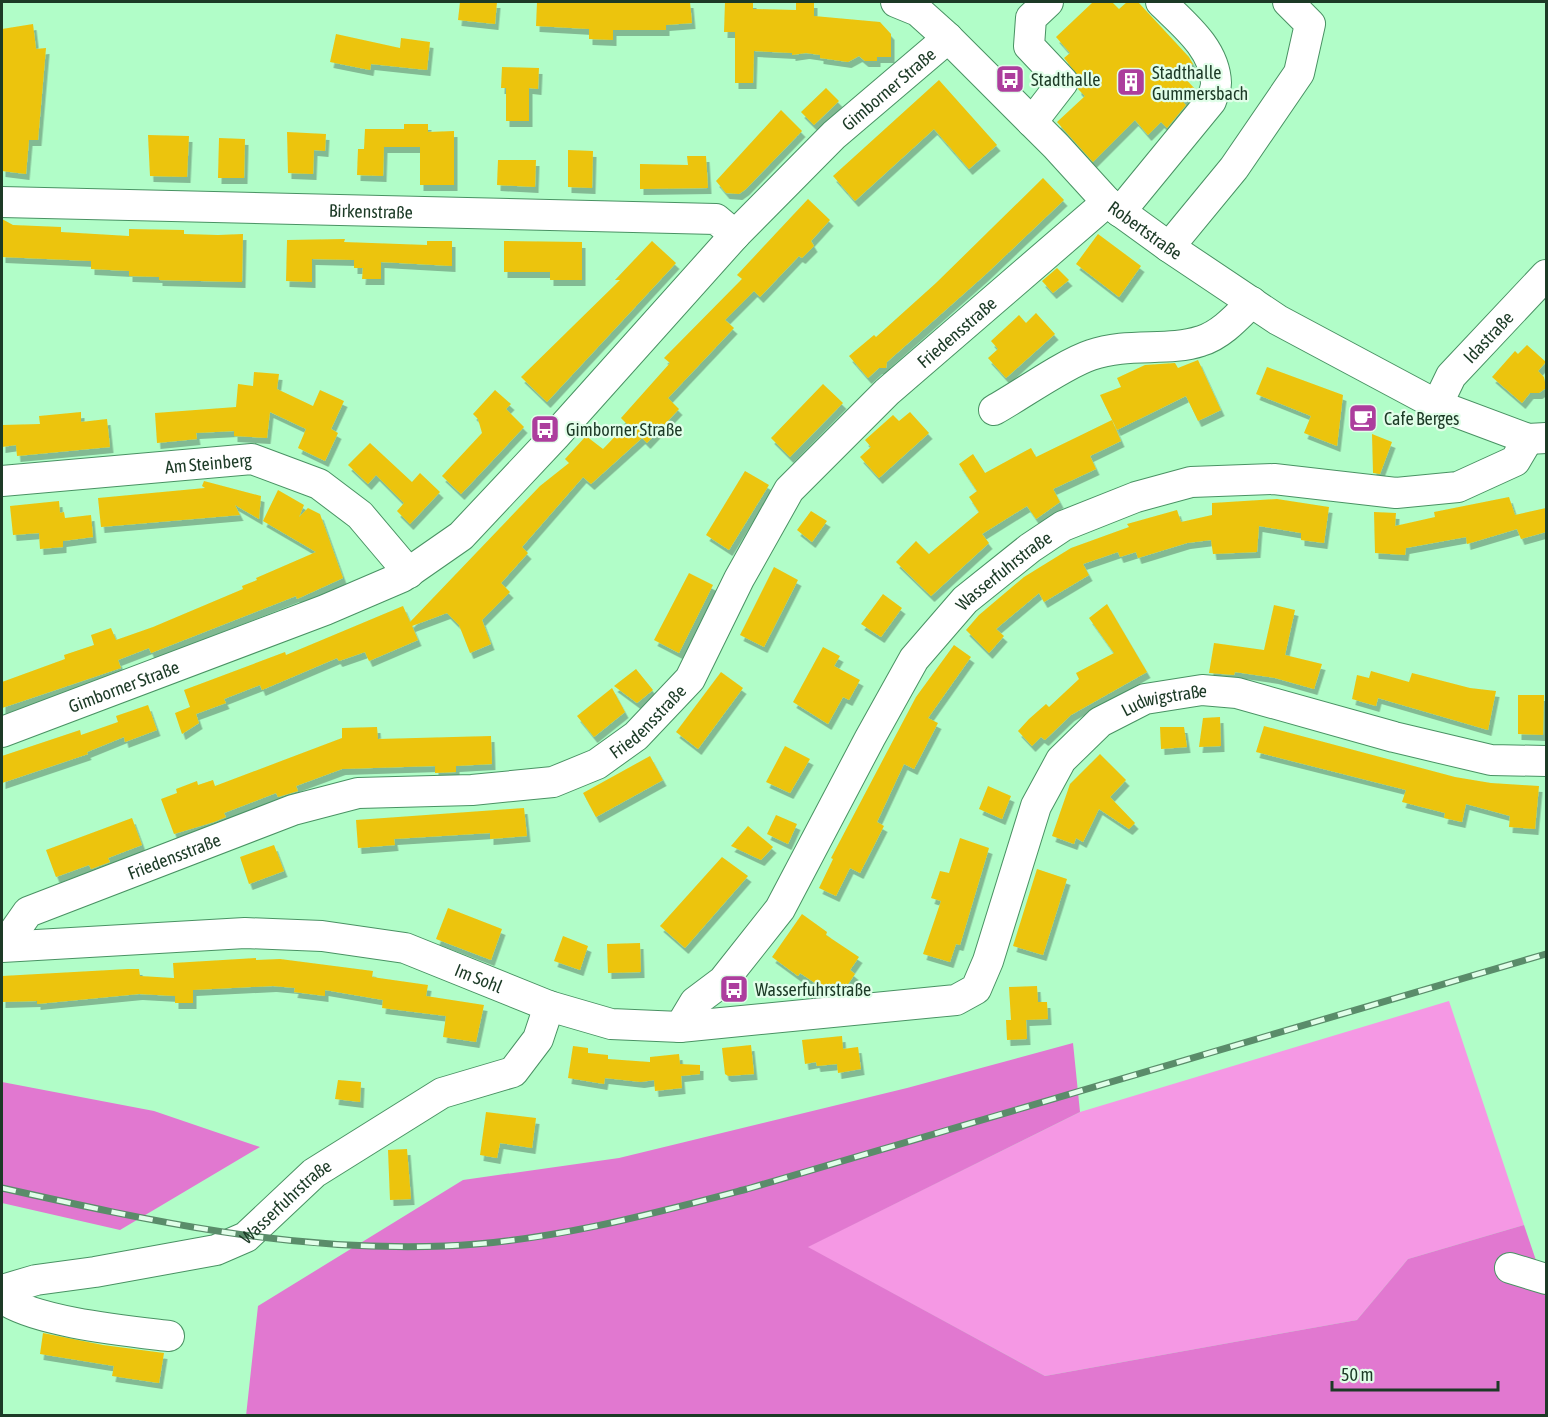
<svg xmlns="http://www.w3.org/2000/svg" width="1548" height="1417" font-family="'Asap Condensed',sans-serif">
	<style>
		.green { fill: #f598e4 }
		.forest { fill: #e178d0 }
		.building { fill: #ecc40c; filter: url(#shadow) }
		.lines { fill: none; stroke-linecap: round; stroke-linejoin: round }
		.minor-casing { stroke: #499263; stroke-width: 32 }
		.minor { stroke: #fff; stroke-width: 30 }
		.rail-casing { stroke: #5a8c6a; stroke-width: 7 }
		.rail { stroke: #e1fee9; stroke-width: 4.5; stroke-dasharray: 14; stroke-linecap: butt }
		.labels { text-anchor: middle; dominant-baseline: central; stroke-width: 4.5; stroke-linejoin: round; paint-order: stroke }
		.poi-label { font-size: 18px; fill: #1c3a26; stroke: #e1fee9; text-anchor: start }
		.street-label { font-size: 18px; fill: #1c3a26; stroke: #e1fee9 }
	</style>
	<defs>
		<filter id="shadow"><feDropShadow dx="3.5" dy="6" stdDeviation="0" flood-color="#0004"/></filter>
	</defs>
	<rect width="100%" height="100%" fill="#b1fdc8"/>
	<path class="green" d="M1449 1001 1524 1225 1408 1259 1357 1320 1045 1376 807 1247 1080 1112Z"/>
	<path class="forest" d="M1073 1043 1080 1112 808 1247 1045 1376 1357 1320 1408 1259 1524 1225 1546 1290V1415L246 1416 258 1306 463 1180 619 1158 907 1088Z
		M2 1082 154 1111 260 1147 120 1230 2 1203Z"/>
	<path class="building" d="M460 2H497L495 24 458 20Z
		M537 2H690L692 23 666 25V30H613V40L589 39V29L536 26Z
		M725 2H753V9L796 10V2H814V16L880 22 891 34V57H877V61H865L859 56 848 62 820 58V55L806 53 792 55V53L754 51 753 83H735V32H724Z
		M1093 2H1112L1119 9 1127 2H1138L1189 57 1193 64 1181 74 1196 90 1183 102 1186 105 1167 128 1161 122 1148 135 1135 120 1093 162 1057 122 1085 96 1078 89 1079 77 1064 58 1070 53 1056 37Z
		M33 24 36 49 46 48 38 140H29L26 174 2 171V29Z
		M336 34 400 48 401 38 430 42 427 70 371 64 370 70 330 62Z
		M502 67 539 68 538 89 529 88V121H506V88H501Z
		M939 80 997 145 969 169 934 129 855 201 833 176Z
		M826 88 839 101 814 125 801 112Z
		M781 110 802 131 746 189 739 194 726 193 716 181Z
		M404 124H428V132L454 131V185H420V147H384L383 176 357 175 358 149H364L365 129H404Z
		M287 132 326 134 325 151 314 150 313 174 288 173Z
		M148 135 189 136 187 177 150 176Z
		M219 138 245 139 244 178H218Z
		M568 150 593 151 592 188 568 187Z
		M687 156H706L708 188 640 189V164L688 165Z
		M498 160H536L535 187 497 185Z
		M1043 178 1064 200 985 275 887 362 886 368H879L868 378 849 356 874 335 876 337 936 283Z
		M808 199 830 220 811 241 814 246 802 258 799 256 760 297 754 291 725 320 734 328 668 398 679 409 647 443 642 438 591 484 583 477 522 547 528 553 501 583 510 592 482 620 491 644 470 653 459 625 447 613 412 626 418 640 369 661 365 652 339 661 337 658 262 690 260 685 224 699 226 703 196 714 199 723 182 734 175 713 190 707 184 690 285 652 286 655 403 606 410 622 540 486 569 463 565 459 586 436 603 449 627 424 621 418 670 363 664 358 742 279 737 275Z
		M2 219 13 225 61 227V232L129 236V229L184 230V234L218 235 243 234 242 282 159 280V277L129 276V271L91 269V261L2 257Z
		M1098 234 1141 266 1119 297 1076 264Z
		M345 239 344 242 427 245V241H452V266L381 262V279H362L363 268H354V260L312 259V282L286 281 287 240Z
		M504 241 582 242V280H550V272H504Z
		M652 241 676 263 547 402 521 377 620 280H615Z
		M1057 268 1069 280 1053 293 1042 281Z
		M1036 313 1055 334 1006 378 988 358 998 349 991 341 1019 315 1026 323Z
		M1527 345 1546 362 1538 371 1544 377 1546 388 1539 393H1530L1522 403 1492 377 1515 351 1518 354Z
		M1198 360 1221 410 1198 421 1186 396 1117 430 1100 395 1121 387 1117 378 1145 365 1175 363 1178 368Z
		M1267 367 1343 395 1337 446 1304 433 1311 416 1256 394Z
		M254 372 279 374 277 389 313 406 320 390 344 401 331 429 338 433 325 461 298 448 306 429 270 412 267 438 234 436V431L196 433 197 439 157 443 155 413 236 407 238 384 253 386Z
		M823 384 843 403 790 457 771 438Z
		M495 390 511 404 506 409 524 427 461 494 442 476 482 433 478 419 473 414Z
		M81 412V422L107 419 110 447 17 456 16 445 2 447V425L40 424 39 416Z
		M910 412 929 433 879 478 860 457 871 447 865 440 893 415 899 421Z
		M1112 420 1121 441 1090 456 1096 469 1053 489 1060 502 1036 519 1027 506 982 534 989 543 931 596 896 562 916 541 929 554 979 512 969 497 977 491 959 464 973 454 985 473 1031 448 1036 457Z
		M1372 434 1392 442 1380 474 1373 473Z
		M370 443 412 482 420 473 440 492 410 524 397 511 404 503 376 475 368 484 348 465Z
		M745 471 769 485 729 550 706 535Z
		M204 481 261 496 259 519 235 505 240 515 101 527 98 498 205 488 202 486Z
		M278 490 304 505 299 517 308 508 320 514 343 578 297 599 296 596 151 653 149 648 118 660 121 668 2 708V682L65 659 64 655 94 645 91 635 111 628 116 640 153 627 243 589 242 586 257 580 256 578 316 552 263 521Z
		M1509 497 1515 515 1546 508V532L1521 539 1517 529 1467 544 1466 537 1406 548 1405 555 1375 553 1374 512 1396 513 1395 526 1435 517 1434 512Z
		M1277 499 1329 507 1324 543 1301 540V533L1259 526 1257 552 1213 554 1211 540 1187 543 1138 558 1136 552 1120 557 1118 552 1083 564 1089 575 1044 602 1039 593 996 629 1004 636 989 653 966 630 979 615 1024 577 1071 548 1129 527 1127 524 1177 510 1181 522 1212 515V503Z
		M59 501 60 513 64 512 65 518 91 515 93 537 63 541V547L40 549 39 533 13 535 10 506Z
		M811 511 827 521 812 542 797 530Z
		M774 567 798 580 764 647 740 635Z
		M689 573 713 585 679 653 654 640Z
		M883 594 902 608 881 637 861 624Z
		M1107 604 1147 672 1071 715 1045 740 1041 737 1032 746 1018 731 1029 719 1046 704 1049 707 1079 679 1076 673 1114 653 1089 618Z
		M1274 605 1295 610 1285 655 1322 664 1314 689 1275 678 1235 672 1234 675 1209 673 1214 643 1264 650Z
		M954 645 971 657 928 718 938 723 914 769 904 764 877 822 884 826 860 873 850 868 836 896 819 888 833 859 831 858 916 697Z
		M823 647 840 656 834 666 860 680 849 700 843 697 828 724 793 702Z
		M636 669 653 690 637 703 614 686Z
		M1371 671 1409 682 1412 673 1470 688 1496 691 1488 730 1378 698 1376 706 1352 699 1357 675 1369 678Z
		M721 672 743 688 698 749 676 732Z
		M612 688 625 712 594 737 577 716Z
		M1518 695H1544L1543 735 1518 734Z
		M148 705 157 730 125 742 124 737 87 752 88 754 2 783V756L80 730 81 735 118 722 116 716Z
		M1220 717 1221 746 1199 747 1203 718Z
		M1264 726 1455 777 1491 783 1539 786 1535 829 1509 827 1510 816 1466 804 1462 822 1444 818 1445 813 1402 802 1406 790 1256 752Z
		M377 727 378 739 491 736 492 764 456 766V772L435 773V766L342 769 296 786 298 791 278 797 276 793 224 813 226 817 214 822 174 834 161 799 177 793 176 789 197 781 198 785 213 780 215 786 342 738V728Z
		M1160 727H1184L1187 747 1161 749Z
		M785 746 810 759 790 793 766 782Z
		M1100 754 1126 780 1110 797 1135 823 1129 829 1099 809 1083 842 1076 838 1074 844 1052 836 1070 784Z
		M650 756 663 780 596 817 583 793Z
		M988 786 1011 796 1002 819 979 809Z
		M524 808 527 836 490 839V833L394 839 395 845 358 848 356 820Z
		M776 815 797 824 788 844 767 834Z
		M132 818 142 845 108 858 110 862 91 869 89 865 56 877 46 850Z
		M748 826 773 847 761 860 731 846Z
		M960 838 989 848 960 945 956 944 950 962 923 954 941 901 931 898 940 871 949 873Z
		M274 845 284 871 249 884 240 857Z
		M722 857 748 876 685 948 660 926Z
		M1037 869 1067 879 1043 955 1013 946Z
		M448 908 502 929 491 960 436 939Z
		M802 914 827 932 826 935 859 957 850 970 855 974 844 990 839 986 833 995 800 973 798 976 772 957Z
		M563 936 588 946 580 970 554 961Z
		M640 943 641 972 608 973 607 944Z
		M256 958V960L280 959 373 971 372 977 428 985 426 996 484 1005 476 1042 443 1037 446 1016 382 1008 383 1000 325 990V996L294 992 295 988 273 986 193 990V1003H175V996L139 994 37 1004V1001L2 1002V976L128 969H139L140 976 174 978 173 963Z
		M1037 986 1038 1002H1047L1048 1019 1026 1020 1027 1039 1007 1040 1006 1020H1011L1009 987Z
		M842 1036 843 1049 858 1047 861 1069 838 1073 837 1064 817 1066 816 1062 805 1064 802 1040Z
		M751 1045 754 1074 728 1076 725 1074 722 1048Z
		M573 1046 588 1048V1053L608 1055V1059L650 1062V1057L679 1054 680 1064 700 1065V1074L681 1076 682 1088 655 1091 654 1080 641 1082 605 1078 604 1084 568 1078Z
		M338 1080 361 1082 360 1102 335 1099Z
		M486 1112 536 1118 532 1148 500 1143 497 1158 480 1155Z
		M407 1149 411 1199 390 1200 388 1150Z
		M43 1333 103 1345 164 1353 159 1383 112 1376 114 1366 40 1354Z"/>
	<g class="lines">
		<g class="minor-casing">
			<g id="minor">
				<path id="s1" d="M896 2 918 11 948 38 1056 146 1107 202 1169 247 1278 320 1437 405 1528 439 1546 438"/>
				<path d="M1032 122 1063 82 1029 46 1031 18 1048 2"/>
				<path id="s2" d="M2 202 716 219 735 235"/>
				<path d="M1120 212 1211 101C1213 96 1216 88 1216 83 1215 48 1182 23 1161 2"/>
				<path d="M1169 247 1234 168 1299 73 1310 24 1288 2"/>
				<path id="s3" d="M1437 405 1451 376 1546 275"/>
				<path d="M994 410C1021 395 1064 364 1091 355 1128 342 1168 352 1201 341 1221 335 1237 317 1252 302"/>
				<path id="s4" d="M2 481 252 459 319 484 360 515 409 573"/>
				<path id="s5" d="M2 732 325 610 402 577 461 536 555 436 735 235 834 135 948 38"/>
				<path id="s6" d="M4 946 28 912 293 810 358 793 472 790 553 782 597 764 636 736 690 679 739 579 789 490 887 392 1107 202"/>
				<path id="s7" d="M2 947 245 933 322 936 405 948 549 1006 611 1024 680 1027 956 1000 976 989 988 961 1036 806 1061 760 1100 722 1145 699 1202 690 1237 693 1394 737 1491 760 1546 761"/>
				<path id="s8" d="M680 1027 695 1002 723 981 780 909 870 738 914 659 965 600 1030 548 1063 526 1136 497 1191 482 1274 479 1396 493 1458 487 1515 461 1528 439"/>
				<path d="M1510 1268 1546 1279"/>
				<path id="s9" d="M2 1290 36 1280 95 1272 216 1250 246 1237 314 1173 442 1093 513 1072 538 1039 549 1006"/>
				<path d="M2 1298C34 1322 127 1331 169 1336"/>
			</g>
		</g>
		<use href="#minor" class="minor"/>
		<g class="rail-casing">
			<path id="rail" d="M2 1188C150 1221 291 1252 445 1246 548 1242 648 1215 747 1189L1546 954"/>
		</g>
		<use href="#rail" class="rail"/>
	</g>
	<defs>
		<g id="bus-square" transform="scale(1.5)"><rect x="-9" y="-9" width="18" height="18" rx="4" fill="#ac3e9d" stroke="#e1fee9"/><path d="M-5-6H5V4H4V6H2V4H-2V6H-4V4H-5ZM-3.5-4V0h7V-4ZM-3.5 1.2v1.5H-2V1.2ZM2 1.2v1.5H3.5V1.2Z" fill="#fff"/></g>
		<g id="building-square" transform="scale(1.5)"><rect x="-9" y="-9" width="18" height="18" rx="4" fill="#ac3e9d" stroke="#e1fee9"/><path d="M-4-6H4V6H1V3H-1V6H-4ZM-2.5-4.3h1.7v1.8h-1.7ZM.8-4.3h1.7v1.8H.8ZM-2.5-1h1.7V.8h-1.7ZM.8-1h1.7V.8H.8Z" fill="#fff"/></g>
		<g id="cafe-square" transform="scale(1.5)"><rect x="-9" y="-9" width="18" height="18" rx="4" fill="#ac3e9d" stroke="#e1fee9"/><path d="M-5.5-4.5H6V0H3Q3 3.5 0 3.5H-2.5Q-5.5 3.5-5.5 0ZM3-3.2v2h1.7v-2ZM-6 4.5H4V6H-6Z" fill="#fff"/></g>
	</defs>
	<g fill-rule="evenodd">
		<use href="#bus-square" x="1010" y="79"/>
		<use href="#building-square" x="1131" y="82"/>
		<use href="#cafe-square" x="1363" y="418"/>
		<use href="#bus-square" x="545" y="429"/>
		<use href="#bus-square" x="734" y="989"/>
	</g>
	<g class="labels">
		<g class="poi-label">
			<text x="1152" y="72">Stadthalle<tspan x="1152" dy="21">Gummersbach</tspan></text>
			<text x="1031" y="79">Stadthalle</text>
			<text x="1384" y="418">Cafe Berges</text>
			<text x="566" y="429">Gimborner Straße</text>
			<text x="755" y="989">Wasserfuhrstraße</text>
		</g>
		<g class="street-label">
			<text stroke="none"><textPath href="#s5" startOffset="1120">Gimborner Straße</textPath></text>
			<text stroke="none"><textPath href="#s2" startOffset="369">Birkenstraße</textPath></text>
			<text stroke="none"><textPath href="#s1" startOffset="340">Robertstraße</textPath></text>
			<text stroke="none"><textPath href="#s6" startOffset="1206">Friedensstraße</textPath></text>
			<text stroke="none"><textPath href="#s3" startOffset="86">Idastraße</textPath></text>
			<text stroke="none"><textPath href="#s4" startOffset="207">Am Steinberg</textPath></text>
			<text stroke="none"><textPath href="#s8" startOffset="566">Wasserfuhrstraße</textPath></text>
			<text stroke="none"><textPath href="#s5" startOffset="130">Gimborner Straße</textPath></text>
			<text stroke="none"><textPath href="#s7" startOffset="1362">Ludwigstraße</textPath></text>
			<text stroke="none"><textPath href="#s6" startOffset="702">Friedensstraße</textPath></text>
			<text stroke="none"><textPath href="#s6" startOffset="198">Friedensstraße</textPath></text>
			<text stroke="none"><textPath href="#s7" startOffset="484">Im Sohl</textPath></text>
			<text stroke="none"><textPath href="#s9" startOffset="304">Wasserfuhrstraße</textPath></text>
		</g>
	</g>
	<rect width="1548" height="1417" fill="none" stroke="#1c3a26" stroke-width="6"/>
	<path d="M1332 1381v9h166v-9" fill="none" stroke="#1c3a26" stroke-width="3"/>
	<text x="1341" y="1381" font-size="18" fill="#1c3a26" stroke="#e1fee9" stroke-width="4.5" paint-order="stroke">50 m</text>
</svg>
